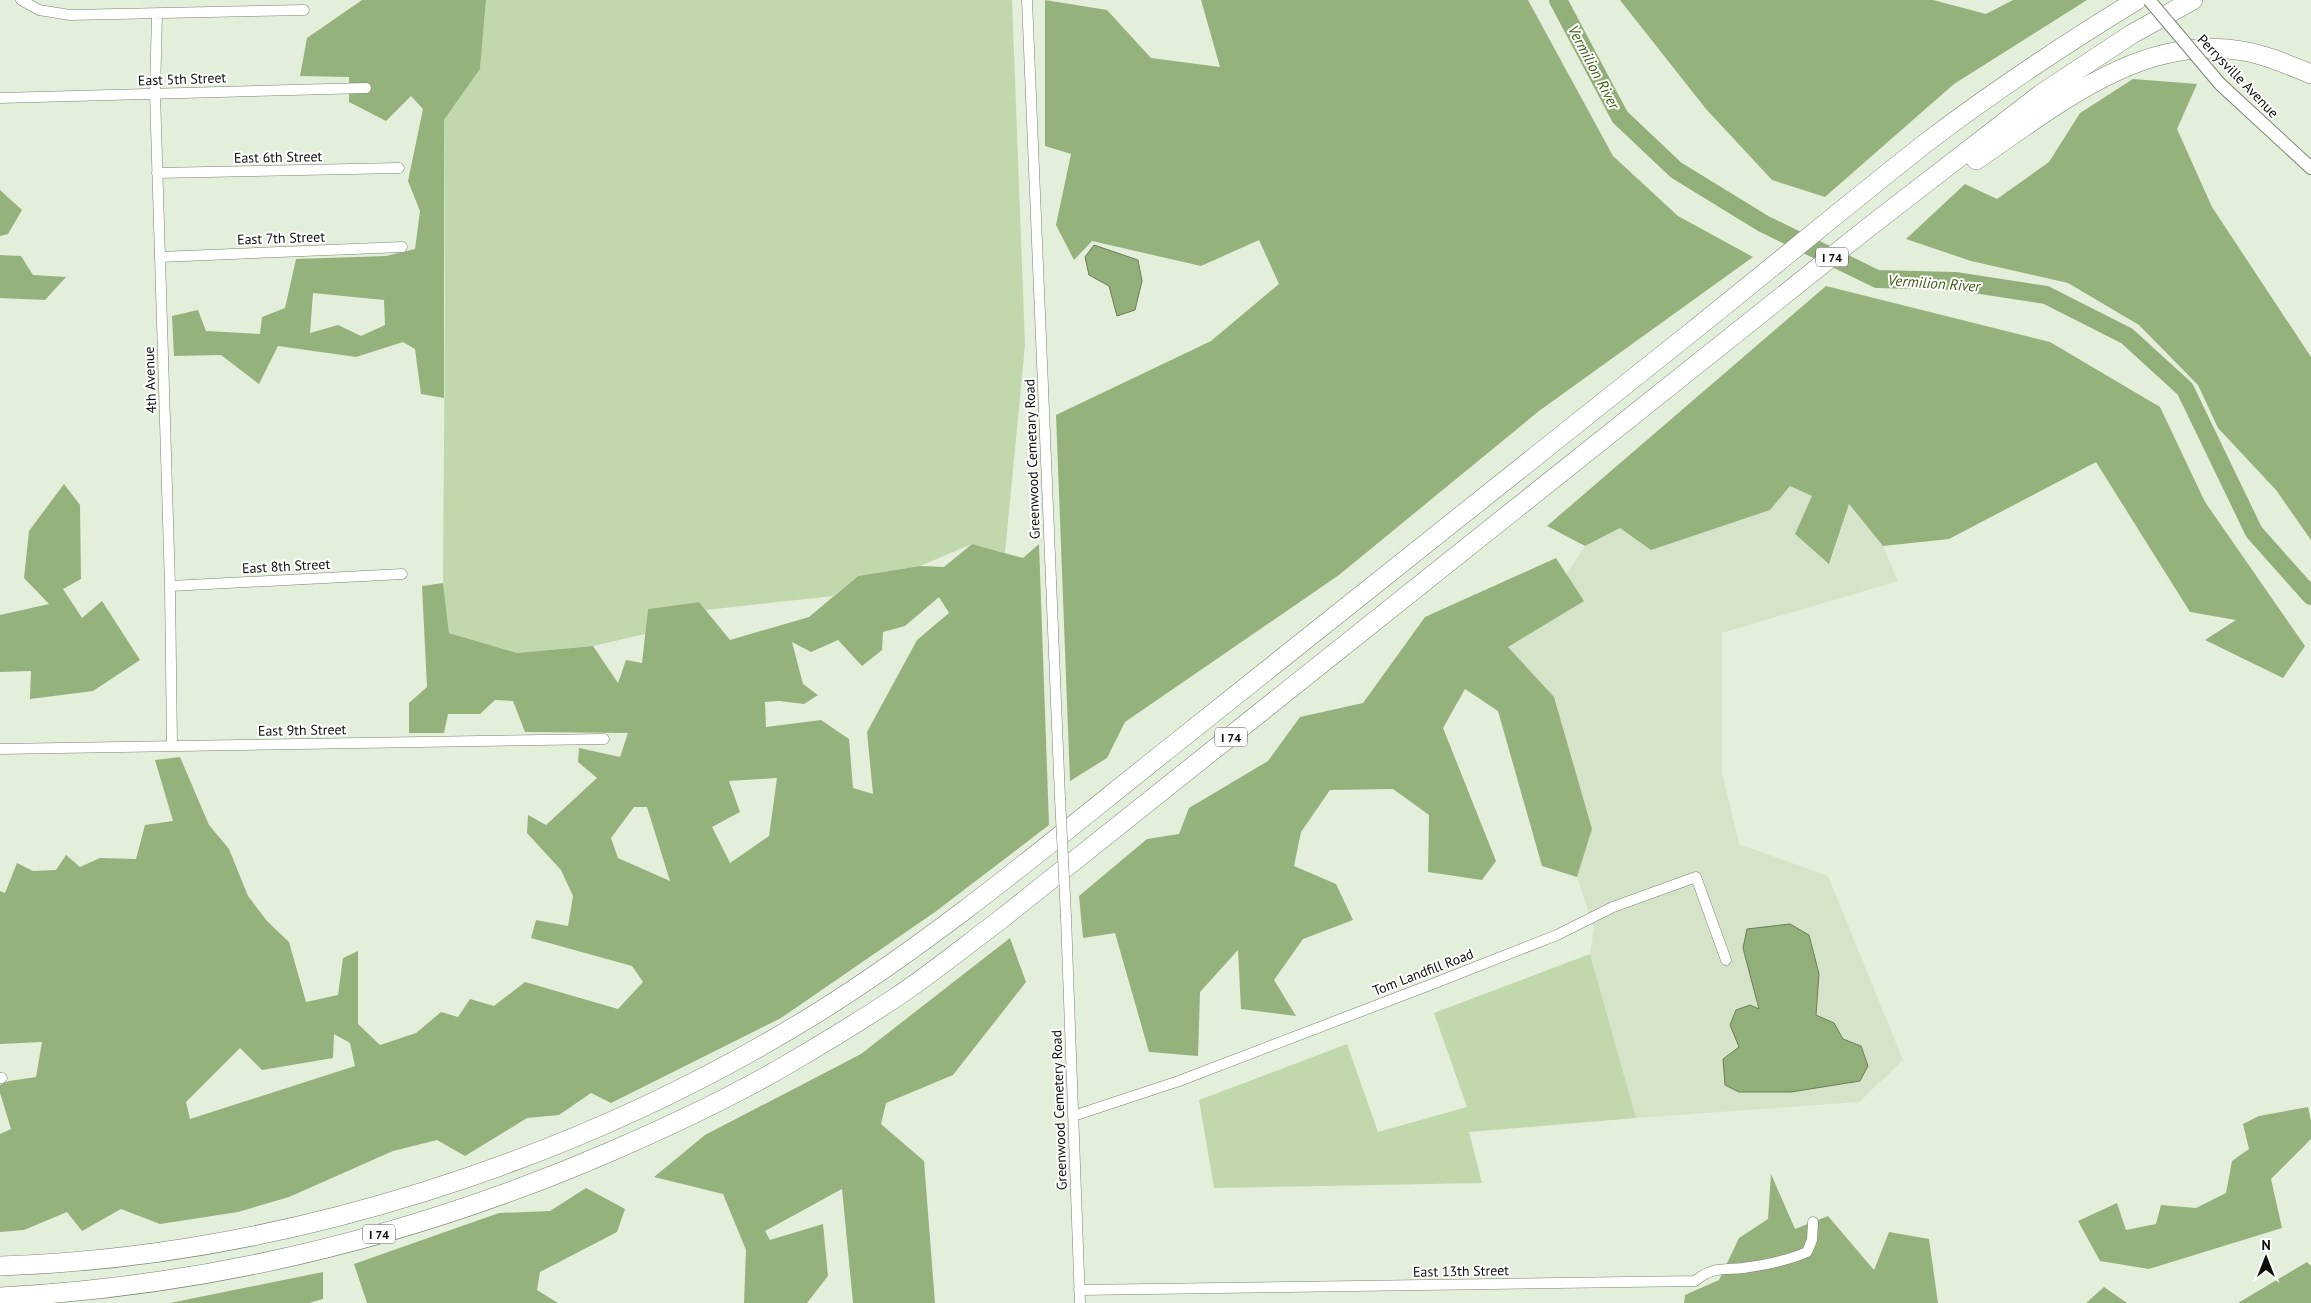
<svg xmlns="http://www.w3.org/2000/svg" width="2311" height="1303" font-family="'PT Sans',sans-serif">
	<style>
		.built { fill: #d5e4c9 }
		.green { fill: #c0d8ac }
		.forest { fill: #95b27c; fill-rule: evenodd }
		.water { fill: #92af79; stroke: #6a7f57 }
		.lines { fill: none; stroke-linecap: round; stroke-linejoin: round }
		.river { stroke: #92af79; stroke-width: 18 }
		.minor-casing { stroke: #798371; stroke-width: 11 }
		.tertiary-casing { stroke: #798371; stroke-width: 14 }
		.motorway-casing { stroke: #798371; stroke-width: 20 }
		.minor { stroke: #fff; stroke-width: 10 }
		.tertiary { stroke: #fff; stroke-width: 12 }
		.motorway { stroke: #fff; stroke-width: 19 }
		.minor-bridge-casing { stroke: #798371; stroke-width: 11; stroke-linecap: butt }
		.tertiary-bridge-casing { stroke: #798371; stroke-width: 14; stroke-linecap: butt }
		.minor-bridge { stroke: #fff; stroke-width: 10 }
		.tertiary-bridge { stroke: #fff; stroke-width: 12 }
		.labels { text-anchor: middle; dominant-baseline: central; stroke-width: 4; stroke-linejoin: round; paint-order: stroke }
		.shield { fill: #fff; stroke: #555753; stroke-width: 1 }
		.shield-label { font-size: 12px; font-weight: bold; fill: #0c0f09 }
		.street-label { font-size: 14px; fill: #0c0f09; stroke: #fff }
		.water-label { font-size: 15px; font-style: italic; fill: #395c0c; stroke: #fff }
	</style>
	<rect width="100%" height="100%" fill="#e3efdb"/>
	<path class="built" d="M1790 486 1812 496 1830 564 1849 504 1883 546 1898 581 1722 633V772L1739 844 1828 876 1903 1060 1859 1102 1636 1118 1590 954 1594 928 1577 877 1592 829 1507 646 1583 601 1566 574 1585 546 1620 528 1770 510Z"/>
	<path class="green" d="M486 0H1012L1025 345 1005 553 972 544 920 566 858 576 833 596 706 610 699 602 648 609 645 634 593 646 517 653 449 633 443 583 445 307 444 120 480 69Z
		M1590 954 1636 1118 1469 1132 1482 1183 1214 1188 1199 1100 1347 1044 1378 1132 1467 1107 1434 1013Z"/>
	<path class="forest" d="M362 0H486L480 69 444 120V398L421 394 415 349 403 342 356 357 278 346 259 384 221 355 174 356 172 316 198 310 206 331 260 334 262 317 285 308 296 259 386 256 415 249 420 211 408 181 423 109 411 96 386 121 349 102V77L300 76 307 38ZM313 293 384 300 385 325 361 336 338 325 310 333Z
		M1045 0 1107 10 1151 58 1220 67 1201 0H1528L1613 156 1678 216 1753 257 1539 411 1339 575 1125 722 1107 758 1070 781 1056 415 1211 341 1279 284 1259 240 1201 266 1092 241 1074 260 1056 225 1071 154 1045 146Z
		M1620 0H1933L1986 14 2013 0H2087L1954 84 1825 197 1772 180 1706 109Z
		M2133 79 2197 84 2177 129 2212 207 2311 357V540L2276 490 2218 428 2198 385 2139 325 2068 283 1971 261 1906 239 1965 184 1997 199 2049 162 2080 113Z
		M0 190 22 210 8 234 0 236Z
		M0 255 21 256 33 275 66 277 45 300 0 298Z
		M1826 286 2050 342 2160 407 2205 502 2305 646 2283 678 2205 640 2236 620 2190 612 2096 462 1949 539 1883 546 1849 504 1829 564 1795 534 1812 496 1790 486 1770 510 1651 550 1620 528 1585 546 1547 526Z
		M64 484 80 505 81 579 63 589 82 618 102 601 140 660 93 691 30 699 31 671 0 672V615L49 604 24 578 29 531Z
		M972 544 1023 558 1039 544 1049 825 935 912 781 1018 611 1103 591 1093 559 1115 527 1118 465 1156 437 1140 393 1151 289 1197 238 1212 160 1224 121 1209 82 1231 67 1212 24 1230 0 1232V1134L11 1129 0 1093V1085L9 1081 36 1077 42 1042 0 1044V891L5 893 17 863 33 871 56 870 66 855 80 867 100 858 136 859 145 825 173 821 155 760 180 757 209 825 229 849 248 896 267 921 289 942 306 1002 338 995 343 958 358 951V1024L380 1045 416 1033 441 1012 458 1017 470 999 494 1006 525 982 618 1009 643 982 632 966 531 938 536 920 568 926 573 896 561 870 527 833 528 815 546 825 597 778 578 762 579 748 620 757 628 733 525 732 513 701 495 700 480 714H448L444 733H409V703L427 687 422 586 443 583 449 633 517 653 593 646 618 683 626 660 642 663 648 609 699 602 730 640 809 617 858 576 920 566 944 567ZM939 597 949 613 917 640 867 732 873 794 853 788 849 739 821 720 766 727 765 702 779 701 804 704 818 695 803 684 792 642 811 652 838 640 862 666 882 650 883 632 905 626ZM777 778 769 836 730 863 712 827 740 812 729 781ZM634 807H647L670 881 618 858 611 838ZM334 1034 350 1043 355 1066 190 1119 186 1102 240 1048 262 1070 333 1058Z
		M1556 558 1584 601 1508 647 1554 697 1592 829 1577 877 1542 866 1498 711 1465 689 1443 728 1496 861 1482 880 1428 872 1429 815 1393 789 1330 790 1301 832 1294 866 1336 884 1353 920 1303 939 1274 980 1296 1016 1241 1009 1238 950 1200 992 1198 1056 1149 1052 1115 933 1083 938 1079 896 1147 839 1179 834 1189 808 1268 761 1300 717 1363 703 1425 617Z
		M1010 938 1026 982 953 1075 886 1103 881 1124 924 1161 935 1303H853L842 1189 765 1231 770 1240 823 1224 828 1276 807 1303H744L746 1250 723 1194 654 1177 705 1135 861 1054Z
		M2308 1107 2311 1121V1139L2271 1179 2282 1228 2149 1269 2100 1261 2078 1221 2117 1203 2126 1230 2156 1224 2161 1205 2196 1208 2226 1193 2232 1161 2249 1149 2243 1124 2259 1116Z
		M1771 1174 1795 1229 1828 1216 1874 1270 1889 1232 1929 1239 1938 1303H1684L1685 1295 1719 1280 1739 1238 1768 1219Z
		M586 1188 625 1209 617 1232 540 1272 537 1290 558 1303H367L354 1264 499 1213 550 1211Z
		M2307 1262 2311 1266V1303H2238Z
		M323 1272V1299L309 1303H170Z
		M2104 1287 2127 1303H2086Z"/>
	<path class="water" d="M1094 245 1138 260 1142 281 1135 310 1117 316 1109 286 1089 275 1085 257Z
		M1790 924 1809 935 1819 974 1816 1015 1834 1023 1843 1039 1861 1046 1868 1066 1860 1081 1791 1092H1739L1725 1085 1723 1059 1739 1047 1730 1025 1736 1010 1750 1005 1759 1009 1743 948 1747 929Z"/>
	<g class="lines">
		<path class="river" d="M1558 0 1620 117 1676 170 1764 224 1877 279 1955 281 2046 295 2127 336 2185 389 2254 532 2311 596"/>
		<g class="minor-casing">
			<path id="minor" d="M21 0 39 10 70 15 304 10
				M1027 0 1060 798
				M157 14 155 93 170 586 172 746
				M0 98 366 88
				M157 173 399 168
				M160 257 402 247
				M170 586 402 574
				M0 749 604 739
				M1066 917 1080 1303
				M0 1078H2
				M1073 1116 1179 1081 1435 983 1557 935 1613 907 1696 877 1726 960
				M1079 1290 1695 1281C1712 1267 1722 1270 1743 1268 1765 1265 1787 1261 1807 1252L1812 1240 1813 1222"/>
		</g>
		<g class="tertiary-casing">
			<path id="tertiary" d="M2220 84 2311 168"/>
		</g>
		<g class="motorway-casing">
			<path id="motorway" d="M1976 160C2055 107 2141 33 2243 51 2266 55 2289 65 2311 74
				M0 1266C282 1257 578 1161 817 1013 943 934 1056 838 1172 746 1345 609 1518 472 1689 334 1769 270 1847 205 1927 142 1994 91 2065 44 2137 0
				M0 1297C211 1286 418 1235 612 1151 672 1125 732 1097 788 1064 824 1043 860 1021 895 998 931 974 965 946 1000 920L1869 227 2041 94 2132 34 2193 0"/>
		</g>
		<use href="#minor" class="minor"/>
		<use href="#tertiary" class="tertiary"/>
		<use href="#motorway" class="motorway"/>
		<g class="minor-bridge-casing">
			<path id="minor-bridge" d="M1060 798 1066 917"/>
		</g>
		<g class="tertiary-bridge-casing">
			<path id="tertiary-bridge" d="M2149 0 2220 84"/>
		</g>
		<use href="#minor-bridge" class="minor-bridge"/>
		<use href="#tertiary-bridge" class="tertiary-bridge"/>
	</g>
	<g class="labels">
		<g class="shield">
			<rect x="1816" y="247.5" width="32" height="19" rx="4"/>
			<rect x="1215" y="727.5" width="32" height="19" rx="4"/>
			<rect x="363" y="1224.5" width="32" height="19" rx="4"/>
		</g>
		<g class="shield-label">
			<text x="1832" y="257">I 74</text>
			<text x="1231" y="737">I 74</text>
			<text x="379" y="1234">I 74</text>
		</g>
		<g class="street-label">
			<text transform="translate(2238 76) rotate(46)">Perrysville Avenue</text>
			<text transform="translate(182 79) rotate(-2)">East 5th Street</text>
			<text transform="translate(278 157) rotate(-1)">East 6th Street</text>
			<text transform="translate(281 238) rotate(-2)">East 7th Street</text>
			<text transform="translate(150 380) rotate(-92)">4th Avenue</text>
			<text transform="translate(1032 459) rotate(-92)">Greenwood Cemetary Road</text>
			<text transform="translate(286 566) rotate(-3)">East 8th Street</text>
			<text transform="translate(302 730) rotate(-1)">East 9th Street</text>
			<text transform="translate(1423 972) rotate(-21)">Tom Landfill Road</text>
			<text transform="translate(1059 1110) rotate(-92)">Greenwood Cemetery Road</text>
			<text transform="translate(1461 1271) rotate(-1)">East 13th Street</text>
		</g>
		<g class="water-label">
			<text transform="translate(1594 67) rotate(62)">Vermilion River</text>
			<text transform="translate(1934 283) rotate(4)">Vermilion River</text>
		</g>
	</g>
	<g transform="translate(2266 1258)" stroke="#ffffff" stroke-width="4" paint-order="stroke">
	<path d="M0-4L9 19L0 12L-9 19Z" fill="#0c0f09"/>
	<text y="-8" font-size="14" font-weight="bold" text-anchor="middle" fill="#0c0f09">N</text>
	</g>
</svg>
